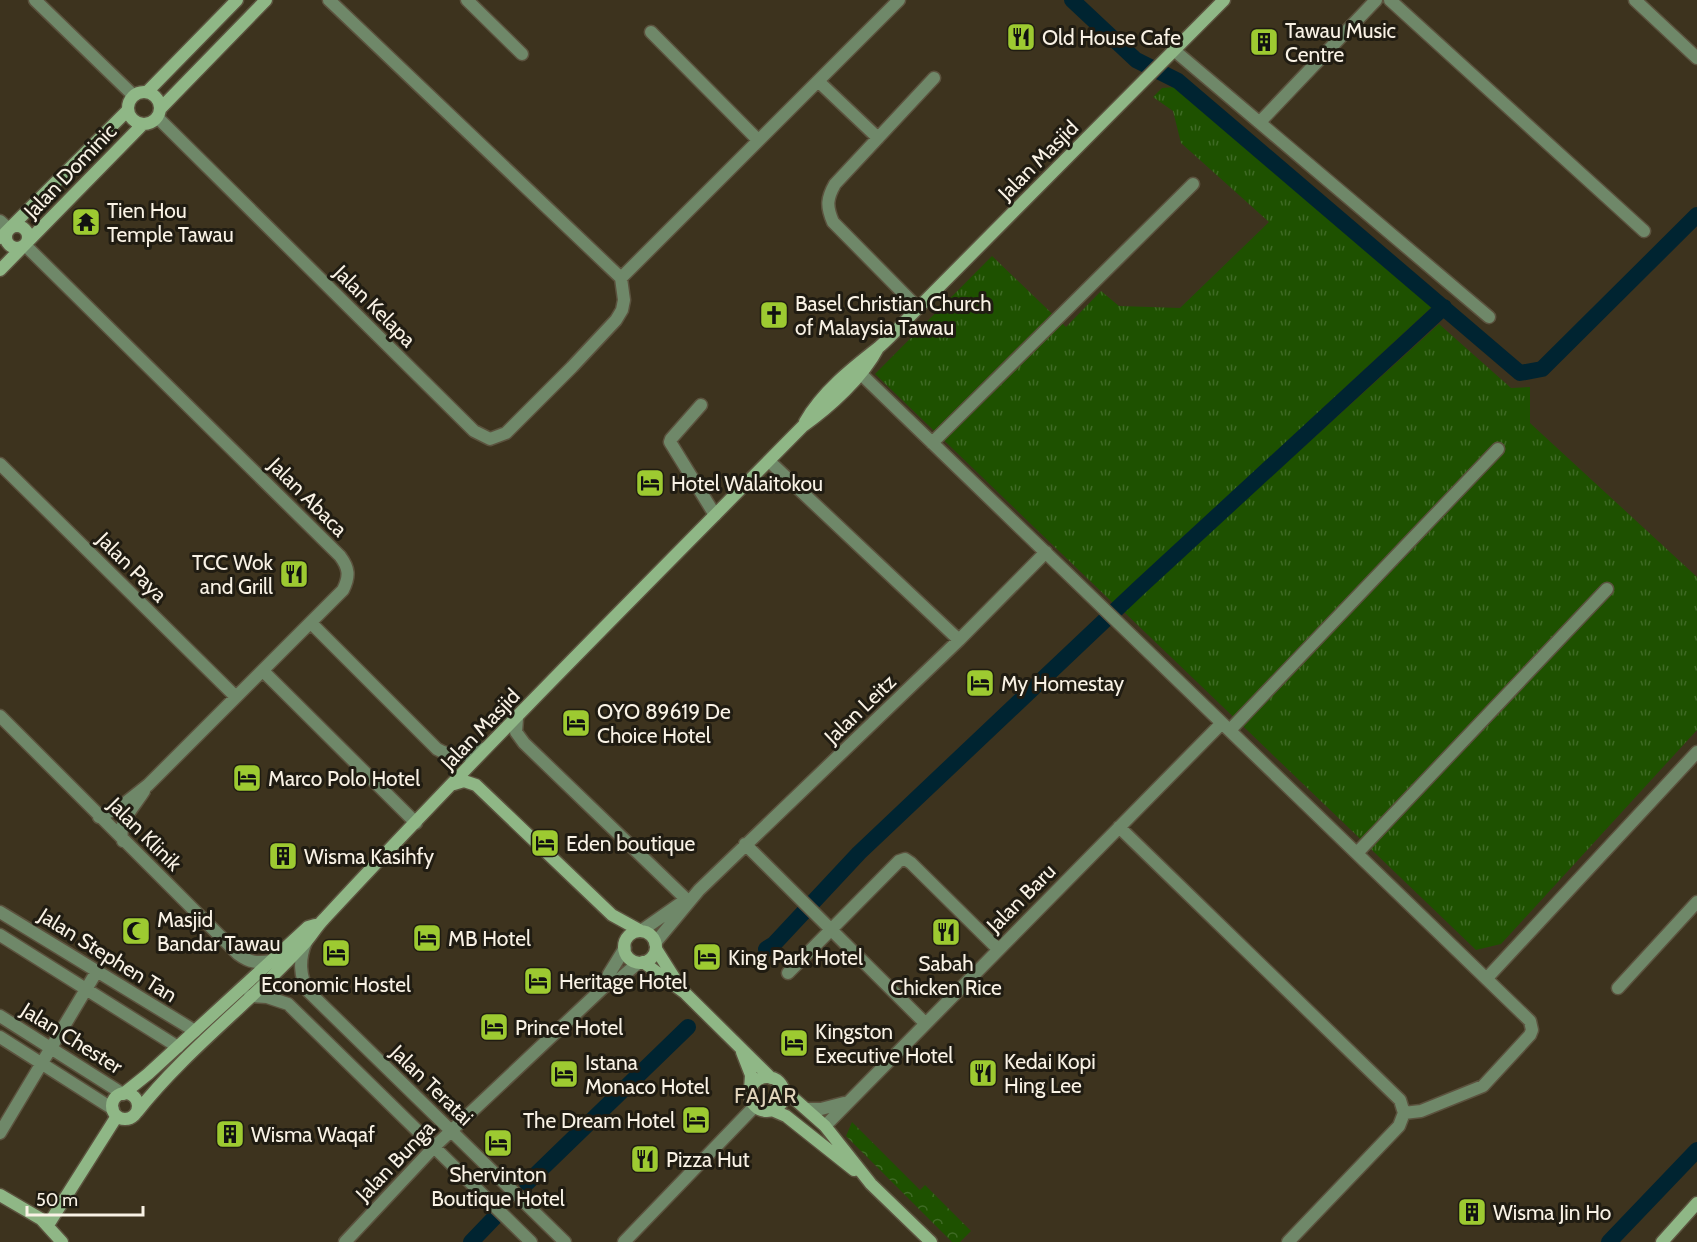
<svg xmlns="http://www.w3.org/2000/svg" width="1697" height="1242" font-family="Cabin,sans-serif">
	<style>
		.grass { fill: url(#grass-tufts) }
		.forest { fill: url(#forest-crowns) }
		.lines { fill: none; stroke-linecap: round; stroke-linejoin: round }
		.canal { stroke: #002431; stroke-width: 16 }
		.street-casing { stroke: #5b523e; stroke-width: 15 }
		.secondary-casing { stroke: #5b523e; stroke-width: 15 }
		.street { stroke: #6f8869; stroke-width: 12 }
		.secondary { stroke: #8fb786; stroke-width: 12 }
		.labels { text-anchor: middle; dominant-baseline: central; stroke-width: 6; stroke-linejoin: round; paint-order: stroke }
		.poi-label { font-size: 21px; fill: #f9f2e5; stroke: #201c12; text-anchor: start }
		.street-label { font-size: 21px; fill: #f9f2e5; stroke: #201c12 }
		.neighbourhood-label { font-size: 22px; letter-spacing: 1.5px; fill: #e1d4bb; stroke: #201c12 }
	</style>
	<defs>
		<pattern id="grass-tufts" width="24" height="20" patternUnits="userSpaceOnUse" patternTransform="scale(1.5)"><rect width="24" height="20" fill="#1e5100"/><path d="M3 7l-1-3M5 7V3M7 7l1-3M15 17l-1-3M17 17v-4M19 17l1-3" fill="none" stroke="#3f6a25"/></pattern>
		<pattern id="forest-crowns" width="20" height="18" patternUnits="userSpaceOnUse" patternTransform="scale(1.5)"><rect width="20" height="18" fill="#1e5100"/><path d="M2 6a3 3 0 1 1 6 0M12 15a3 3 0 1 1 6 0" fill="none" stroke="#3f6a25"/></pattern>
	</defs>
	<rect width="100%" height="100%" fill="#3d331e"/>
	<path class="grass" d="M1176 87 1434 305 1113 603 875 374 992 256 1066 327 1101 291 1119 306 1180 308 1269 222 1181 143 1173 111 1153 97 1162 88Z
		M1439 324 1511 388 1530 387V423L1697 577V730L1501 944 1476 950 1123 611Z"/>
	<path class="forest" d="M852 1122 920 1190 925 1185 971 1231 960 1242H952L846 1136Z"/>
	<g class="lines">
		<path class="canal" d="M1072 0 1136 60 1178 81 1520 373 1542 369 1697 215
			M766 949 774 944 859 853 1140 587 1444 307
			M527 1183 688 1027
			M471 1242 495 1217
			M1609 1242 1697 1150"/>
		<g class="street-casing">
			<path id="street" d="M35 0 133 95
				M467 0 522 54
				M1390 0 1644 231
				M1635 0 1697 58
				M651 32 758 140
				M1175 51 1489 317
				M818 81 878 138
				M158 118 474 431 490 439 506 433 572 367 616 320 622 310 624 300 621 278 329 0
				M1260 122 1376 0
				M0 221 9 229
				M25 245 340 556C349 568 350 576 343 590L148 785 124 804 99 817
				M621 278 899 0
				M918 308 833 222C826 206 827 198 835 184L934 78
				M860 373 1530 1021 1532 1030 1530 1035 1483 1086 1421 1111 1404 1113
				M701 405 671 439 670 442 715 515
				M932 443 1193 184
				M769 461 959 640
				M0 464 236 697
				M311 623 437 749C454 759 468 756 486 748
				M263 671 416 823
				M0 716 238 954C250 963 257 963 272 961
				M517 719 516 732 524 743 686 899
				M1230 730 1498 449
				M1119 827 1400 1100 1404 1113
				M123 841C116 823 135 806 144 791
				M745 844 925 1023
				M1357 853 1607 589
				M0 912 195 1031
				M641 931 684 901
				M0 935 178 1047
				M306 942C299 958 299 977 309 992L565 1242
				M655 943 699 890 959 640 1046 552
				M788 973 899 861 905 859 911 863 998 949
				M1487 978 1697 752
				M605 986 609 974 625 948
				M1618 988 1697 902
				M250 996 267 997 288 1004 531 1242
				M0 1016 123 1094
				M0 1037 113 1109
				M807 1109H821L844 1103
				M825 1126 1222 723
				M0 1133 97 971
				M345 1242 434 1147 605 986 617 981 638 963
				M624 1242 755 1106
				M1288 1242 1399 1126 1404 1113"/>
		</g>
		<g class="secondary-casing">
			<path id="secondary" d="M128 108a16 16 0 1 1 32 0a16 16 0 1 1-32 0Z
				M147 92 237 0
				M161 108 266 0
				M6 237a11 11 0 1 1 22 0a11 11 0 1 1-22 0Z
				M0 238 128 110
				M0 270 143 124
				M805 422C822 392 851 369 878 348 892 336 905 321 918 308L1224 0
				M454 784 464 781 476 785 612 915 641 931
				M624 947a16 16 0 1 1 32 0a16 16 0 1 1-32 0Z
				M656 949 675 979
				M643 962 685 993 771 1078
				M742 1052 751 1075 750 1090
				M750 1094a17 17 0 1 1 34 0a17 17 0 1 1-34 0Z
				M782 1088 825 1126 871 1184 931 1242
				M112 1106a13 13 0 1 1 26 0a13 13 0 1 1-26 0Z
				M123 1094 148 1074 308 927 315 925
				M772 1110 786 1116 854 1170
				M137 1112C186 1050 250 1003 303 945 311 937 316 927 324 919 480 751 642 589 803 426 830 407 863 377 878 348
				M0 1195 41 1219 62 1242
				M48 1225 117 1116
				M1662 1242 1697 1203"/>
		</g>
		<use href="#street" class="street"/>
		<use href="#secondary" class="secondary"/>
	</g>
	<defs>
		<g id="restaurant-square" transform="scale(1.5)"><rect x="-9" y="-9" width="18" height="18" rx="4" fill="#9dca31" stroke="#201c12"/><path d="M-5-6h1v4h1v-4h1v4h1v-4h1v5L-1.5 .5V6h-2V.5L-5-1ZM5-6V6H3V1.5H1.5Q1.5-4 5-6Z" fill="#111"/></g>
		<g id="building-square" transform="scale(1.5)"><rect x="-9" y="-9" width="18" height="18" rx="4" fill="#9dca31" stroke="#201c12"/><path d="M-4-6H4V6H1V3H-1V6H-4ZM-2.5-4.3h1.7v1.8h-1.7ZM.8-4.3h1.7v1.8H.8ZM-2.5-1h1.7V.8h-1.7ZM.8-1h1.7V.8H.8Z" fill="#111"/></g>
		<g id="temple-square" transform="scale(1.5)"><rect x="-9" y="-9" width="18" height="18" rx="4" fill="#9dca31" stroke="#201c12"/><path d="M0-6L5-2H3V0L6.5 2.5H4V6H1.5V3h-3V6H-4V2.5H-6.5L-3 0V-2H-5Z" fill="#111"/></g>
		<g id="church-square" transform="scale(1.5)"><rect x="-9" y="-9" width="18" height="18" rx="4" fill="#9dca31" stroke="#201c12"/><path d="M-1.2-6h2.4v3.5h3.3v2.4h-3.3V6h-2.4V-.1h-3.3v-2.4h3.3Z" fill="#111"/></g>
		<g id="hotel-square" transform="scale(1.5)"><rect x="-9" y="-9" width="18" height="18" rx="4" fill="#9dca31" stroke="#201c12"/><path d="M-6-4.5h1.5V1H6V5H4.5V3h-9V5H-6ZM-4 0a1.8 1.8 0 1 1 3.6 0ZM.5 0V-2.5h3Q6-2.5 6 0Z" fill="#111"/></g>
		<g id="mosque-square" transform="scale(1.5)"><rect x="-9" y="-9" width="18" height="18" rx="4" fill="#9dca31" stroke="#201c12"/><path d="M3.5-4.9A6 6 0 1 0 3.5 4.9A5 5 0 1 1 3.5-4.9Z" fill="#111"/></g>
	</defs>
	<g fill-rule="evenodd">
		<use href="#restaurant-square" x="1021" y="37"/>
		<use href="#building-square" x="1264" y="42"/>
		<use href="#temple-square" x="86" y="222"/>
		<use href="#church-square" x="774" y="315"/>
		<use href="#hotel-square" x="650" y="483"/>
		<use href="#restaurant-square" x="294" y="574"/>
		<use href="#hotel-square" x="980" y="683"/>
		<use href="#hotel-square" x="576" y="723"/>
		<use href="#hotel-square" x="247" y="778"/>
		<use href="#hotel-square" x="545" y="843"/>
		<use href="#building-square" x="283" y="856"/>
		<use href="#mosque-square" x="136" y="931"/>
		<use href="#restaurant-square" x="946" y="932"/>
		<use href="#hotel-square" x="427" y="938"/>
		<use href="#hotel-square" x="336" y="953"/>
		<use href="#hotel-square" x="707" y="957"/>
		<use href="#hotel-square" x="538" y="981"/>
		<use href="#hotel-square" x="494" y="1027"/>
		<use href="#hotel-square" x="794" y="1043"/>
		<use href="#restaurant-square" x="983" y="1073"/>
		<use href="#hotel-square" x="564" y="1074"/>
		<use href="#hotel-square" x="696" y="1120"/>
		<use href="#building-square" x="230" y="1134"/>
		<use href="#hotel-square" x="498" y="1143"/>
		<use href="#restaurant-square" x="645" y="1159"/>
		<use href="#building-square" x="1472" y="1212"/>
	</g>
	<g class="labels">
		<g class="poi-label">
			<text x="1285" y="30">Tawau Music<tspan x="1285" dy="24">Centre</tspan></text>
			<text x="1042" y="37">Old House Cafe</text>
			<text x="107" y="210">Tien Hou<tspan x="107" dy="24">Temple Tawau</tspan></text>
			<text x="795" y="303">Basel Christian Church<tspan x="795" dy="24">of Malaysia Tawau</tspan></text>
			<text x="671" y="483">Hotel Walaitokou</text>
			<text x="273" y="562" text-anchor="end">TCC Wok<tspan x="273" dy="24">and Grill</tspan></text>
			<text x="1001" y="683">My Homestay</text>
			<text x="597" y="711">OYO 89619 De<tspan x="597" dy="24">Choice Hotel</tspan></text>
			<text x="268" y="778">Marco Polo Hotel</text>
			<text x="566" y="843">Eden boutique</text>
			<text x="304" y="856">Wisma Kasihfy</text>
			<text x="157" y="919">Masjid<tspan x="157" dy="24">Bandar Tawau</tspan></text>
			<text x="448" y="938">MB Hotel</text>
			<text x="728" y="957">King Park Hotel</text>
			<text x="946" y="963" text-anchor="middle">Sabah<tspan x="946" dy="24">Chicken Rice</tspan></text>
			<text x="559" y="981">Heritage Hotel</text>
			<text x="336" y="984" text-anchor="middle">Economic Hostel</text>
			<text x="515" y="1027">Prince Hotel</text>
			<text x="815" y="1031">Kingston<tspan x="815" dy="24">Executive Hotel</tspan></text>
			<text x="1004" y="1061">Kedai Kopi<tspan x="1004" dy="24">Hing Lee</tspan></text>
			<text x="585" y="1062">Istana<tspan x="585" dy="24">Monaco Hotel</tspan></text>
			<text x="675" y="1120" text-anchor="end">The Dream Hotel</text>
			<text x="251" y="1134">Wisma Waqaf</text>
			<text x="666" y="1159">Pizza Hut</text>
			<text x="498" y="1174" text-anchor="middle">Shervinton<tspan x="498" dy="24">Boutique Hotel</tspan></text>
			<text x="1493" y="1212">Wisma Jin Ho</text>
		</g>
		<g class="street-label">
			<text transform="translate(1038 160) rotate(-45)">Jalan Masjid</text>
			<text transform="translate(70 171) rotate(-46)">Jalan Dominic</text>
			<text transform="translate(375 306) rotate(45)">Jalan Kelapa</text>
			<text transform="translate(308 497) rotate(45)">Jalan Abaca</text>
			<text transform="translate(132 567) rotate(45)">Jalan Paya</text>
			<text transform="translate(860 709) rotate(-44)">Jalan Leitz</text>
			<text transform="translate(480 729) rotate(-46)">Jalan Masjid</text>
			<text transform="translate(145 834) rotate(45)">Jalan Klinik</text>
			<text transform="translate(1021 898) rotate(-45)">Jalan Baru</text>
			<text transform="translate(108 955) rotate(32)">Jalan Stephen Tan</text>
			<text transform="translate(72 1038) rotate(32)">Jalan Chester</text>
			<text transform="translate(432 1085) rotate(44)">Jalan Teratai</text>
			<text transform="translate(395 1161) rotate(-46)">Jalan Bunga</text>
		</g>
		<g class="neighbourhood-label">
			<text x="766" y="1095">FAJAR</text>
		</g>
	</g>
	<path d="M27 1206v9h116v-9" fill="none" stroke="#f9f2e5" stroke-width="3"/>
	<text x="36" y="1206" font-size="18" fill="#f9f2e5" stroke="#201c12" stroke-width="4.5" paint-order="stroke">50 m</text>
</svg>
